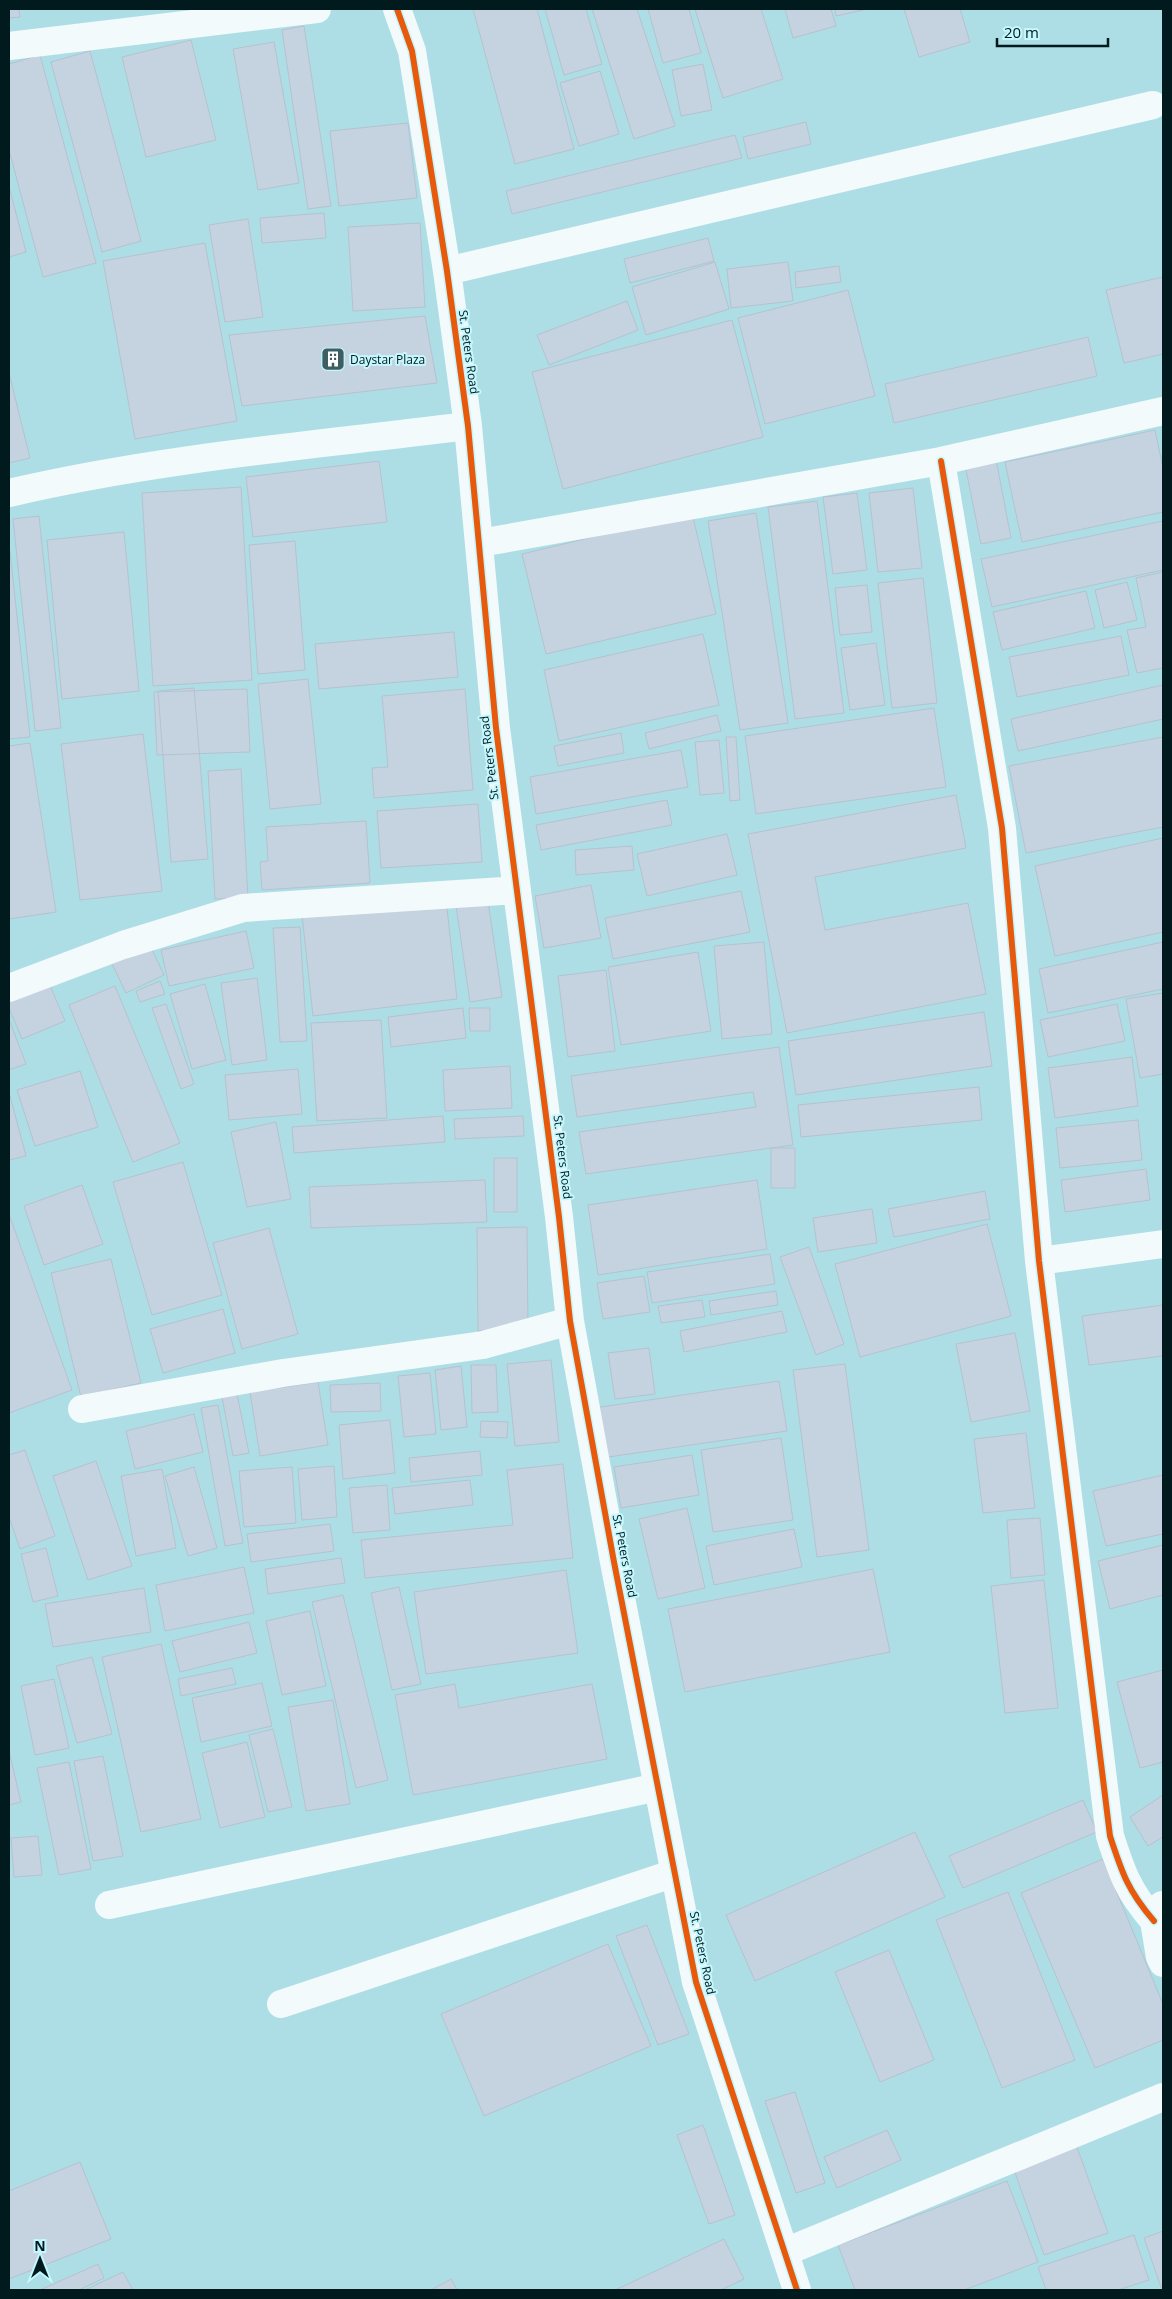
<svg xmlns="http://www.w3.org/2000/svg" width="1172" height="2299" font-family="'Open Sans',sans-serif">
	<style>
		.building { fill: #c5d2df; stroke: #b5c2cf }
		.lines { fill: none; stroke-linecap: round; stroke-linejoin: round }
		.minor { stroke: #f3fafb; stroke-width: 28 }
		.cycleway-casing { stroke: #c4f7fe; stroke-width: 9 }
		.cycleway { stroke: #e8590c; stroke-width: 6 }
		.labels { text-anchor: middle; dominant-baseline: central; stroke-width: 4; stroke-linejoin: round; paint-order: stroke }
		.street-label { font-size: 12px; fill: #001a1d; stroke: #c4f7fe }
		.poi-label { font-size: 12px; fill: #001a1d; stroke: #c4f7fe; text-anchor: start }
	</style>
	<rect width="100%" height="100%" fill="#addee6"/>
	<path class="building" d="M9 9H19L20 17 9 18Z
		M473 9H537L574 149 515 164Z
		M545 9H586L602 64 564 75Z
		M592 9H637L675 126 634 139Z
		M648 9H689L701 53 663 63Z
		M695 9H761L783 79 723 98Z
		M785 9H831L836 26 793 38Z
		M835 9H868L836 16Z
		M904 9H960L970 42 919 57Z
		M304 26 331 206 308 209 282 30Z
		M191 40 216 140 146 157 122 57Z
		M274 42 299 183 258 190 233 49Z
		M90 51 141 241 102 252 51 62Z
		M40 55 96 263 43 277 9 150V64Z
		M703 64 712 110 681 116 672 70Z
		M600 71 619 134 579 146 560 83Z
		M806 122 811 144 748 159 743 137Z
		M408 123 417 198 339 206 330 131Z
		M735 135 742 158 512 214 506 191Z
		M9 186 26 252 9 257Z
		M324 213 326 238 262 243 260 218Z
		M248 219 263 317 225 322 209 225Z
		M420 223 425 307 353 311 348 227Z
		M708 238 714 261 630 283 624 259Z
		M205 243 237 421 135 439 103 261Z
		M715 262 729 309 646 335 632 287Z
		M788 262 793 301 731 308 727 269Z
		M839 266 841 282 796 288 795 272Z
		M1163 277V354L1124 363 1106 290Z
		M848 290 875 396 765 424 738 318Z
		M627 301 638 330 549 365 537 335Z
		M425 316 437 383 242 406 229 335Z
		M732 320 763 437 563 489 532 372Z
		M1088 337 1097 376 894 423 885 384Z
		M9 373 30 458 9 463Z
		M1155 430 1163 468V512L1022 542 1005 462Z
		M996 459 1011 538 981 544 965 465Z
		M379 461 387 522 253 537 246 477Z
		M241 487 252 680 153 686 142 493Z
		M913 488 922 568 878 572 869 493Z
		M857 493 867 570 833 574 823 497Z
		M817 501 844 713 795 719 768 507Z
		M692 513 716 614 546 654 522 554Z
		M756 513 788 723 740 730 708 521Z
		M39 516 61 728 35 731 13 519Z
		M1163 521V570L992 607 981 559Z
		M124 532 139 691 62 699 47 540Z
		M295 541 305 670 258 674 249 545Z
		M10 551 30 737 9 739V552Z
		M1163 572V668L1137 673 1127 630 1146 627 1136 578Z
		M923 578 937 703 892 708 878 583Z
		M1127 582 1137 620 1104 628 1095 590Z
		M867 585 872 632 840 635 835 588Z
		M1086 591 1095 628 1002 650 993 612Z
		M454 632 458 677 319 689 315 644Z
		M703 634 719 705 559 741 544 670Z
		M1121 636 1129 675 1017 697 1009 657Z
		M876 643 885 705 850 710 841 648Z
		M308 679 321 804 270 809 258 684Z
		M1163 685V719L1018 751 1011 719Z
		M194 688 208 859 171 862 158 691Z
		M247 689 250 752 157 755 154 692Z
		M465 689 473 790 374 798 372 768 388 767 382 696Z
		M934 708 946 787 756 814 745 736Z
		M717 715 721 731 649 749 645 733Z
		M621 733 624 753 558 766 554 746Z
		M143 734 162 891 80 900 61 744Z
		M726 737H736L740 800 730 801Z
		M1163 737V827L1026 853 1009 766Z
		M719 740 724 793 700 795 695 742Z
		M30 743 56 912 9 919V746Z
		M681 750 688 787 536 814 530 777Z
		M241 769 248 898 215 899 208 771Z
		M956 795 966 848 815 877 825 930 968 903 986 994 787 1033 748 834Z
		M667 800 672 825 541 850 536 825Z
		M478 804 482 862 381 868 377 811Z
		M366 821 370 883 262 890 260 862 268 861 266 827Z
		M727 834 737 875 647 896 637 854Z
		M1163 838V932L1055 956 1035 866Z
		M632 846 634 870 576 875 575 850Z
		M591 885 601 938 544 948 535 896Z
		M741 891 750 932 613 959 605 918Z
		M446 899 457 999 313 1016 302 915Z
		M488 901 502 997 470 1002 456 906Z
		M300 927 307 1041 280 1042 273 928Z
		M246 931 254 968 169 986 161 950Z
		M764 942 772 1034 722 1039 714 946Z
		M1163 942V989L1048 1013 1039 969Z
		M149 943 164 975 126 993 111 962Z
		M698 952 711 1031 621 1045 608 967Z
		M606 970 615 1051 568 1057 558 976Z
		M257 978 267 1060 232 1065 221 983Z
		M160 981 165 994 140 1002 136 991Z
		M49 983 65 1021 22 1039 9 1008V999Z
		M205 984 226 1060 192 1069 170 994Z
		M115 986 180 1143 133 1162 69 1005Z
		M1163 993V1074L1140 1078 1126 999Z
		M166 1004 194 1084 181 1089 152 1008Z
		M1117 1004 1125 1041 1048 1057 1040 1020Z
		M463 1008 466 1038 391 1047 388 1017Z
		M469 1008H490V1031H470Z
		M984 1012 992 1066 796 1095 788 1041Z
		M9 1019 26 1064 9 1070Z
		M381 1020 387 1118 317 1121 311 1023Z
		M779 1047 793 1145 586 1174 579 1132 756 1107 753 1092 577 1117 571 1076Z
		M1132 1057 1138 1106 1055 1118 1048 1068Z
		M510 1066 512 1108 445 1111 443 1070Z
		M298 1069 302 1114 229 1120 225 1075Z
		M80 1071 98 1127 35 1146 17 1090Z
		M979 1087 982 1120 801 1137 798 1105Z
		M9 1092 26 1156 9 1160Z
		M443 1116 445 1142 294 1153 292 1127Z
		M523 1116 524 1136 455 1139 454 1119Z
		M1138 1120 1142 1160 1060 1168 1056 1128Z
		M276 1122 291 1199 247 1207 231 1132Z
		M771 1148H795V1188H771Z
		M494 1158H517V1212H494Z
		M183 1162 222 1295 152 1315 113 1182Z
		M1146 1169 1150 1200 1065 1212 1061 1180Z
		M485 1180 487 1222 311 1228 309 1187Z
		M757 1180 767 1249 598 1275 588 1205Z
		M82 1185 103 1244 44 1265 24 1206Z
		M985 1191 990 1219 894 1237 888 1209Z
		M872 1209 877 1243 818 1252 813 1218Z
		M9 1214 72 1390 9 1413Z
		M987 1224 1011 1316 860 1357 835 1264Z
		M527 1227 528 1330 478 1331 477 1228Z
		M269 1228 298 1334 242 1349 213 1243Z
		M809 1247 844 1344 816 1355 780 1257Z
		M770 1254 775 1284 652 1303 647 1272Z
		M111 1259 141 1383 81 1397 51 1273Z
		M644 1276 650 1312 603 1319 597 1283Z
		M776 1291 778 1305 711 1315 709 1301Z
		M702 1300 705 1317 661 1323 658 1306Z
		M1163 1305V1356L1089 1365 1082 1316Z
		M223 1309 235 1353 163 1373 150 1329Z
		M782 1311 787 1332 684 1352 680 1331Z
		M1015 1333 1030 1411 971 1422 956 1344Z
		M649 1348 655 1394 615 1399 608 1353Z
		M551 1360 559 1442 515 1446 507 1364Z
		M845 1364 869 1550 817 1557 793 1370Z
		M471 1365H496L498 1412 472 1413Z
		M461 1366 467 1427 441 1430 435 1370Z
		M430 1373 436 1434 404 1437 398 1376Z
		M779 1381 787 1431 602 1458 594 1408Z
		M318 1382 328 1445 260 1456 250 1392Z
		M380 1383 381 1411 331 1412 330 1385Z
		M237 1394 249 1453 233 1456 222 1397Z
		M218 1405 243 1543 225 1546 201 1408Z
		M194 1414 203 1452 135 1469 126 1431Z
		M390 1420 395 1473 343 1479 339 1425Z
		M481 1421 508 1422 507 1438 480 1437Z
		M1026 1433 1035 1508 983 1513 974 1439Z
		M781 1438 793 1520 713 1532 701 1450Z
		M25 1450 55 1536 20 1549 9 1517V1455Z
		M480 1451 482 1475 411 1482 409 1458Z
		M692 1455 699 1495 621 1508 614 1467Z
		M96 1461 132 1566 88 1580 53 1476Z
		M563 1464 573 1558 365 1578 361 1540 513 1525 507 1470Z
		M334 1466 337 1517 302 1520 298 1469Z
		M194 1467 217 1548 188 1556 165 1476Z
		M292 1467 296 1523 244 1527 239 1471Z
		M162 1469 176 1548 136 1556 121 1476Z
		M1163 1475V1534L1106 1546 1093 1491Z
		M470 1480 473 1505 395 1514 392 1488Z
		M387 1485 390 1530 353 1533 349 1488Z
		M687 1508 705 1588 658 1599 639 1519Z
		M1040 1518 1045 1575 1011 1578 1007 1520Z
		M330 1524 334 1551 251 1562 247 1534Z
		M794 1529 802 1567 714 1585 706 1546Z
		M1163 1545V1595L1110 1609 1098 1561Z
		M46 1548 58 1596 33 1602 21 1554Z
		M341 1558 345 1583 268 1594 265 1569Z
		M244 1567 254 1613 165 1631 156 1585Z
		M873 1569 890 1652 685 1692 668 1609Z
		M566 1570 578 1653 426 1674 414 1592Z
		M1044 1580 1058 1708 1005 1713 991 1586Z
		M399 1587 421 1684 392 1690 371 1593Z
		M144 1588 151 1632 53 1647 45 1604Z
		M343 1595 388 1780 356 1788 312 1602Z
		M310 1611 326 1686 282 1695 266 1621Z
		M249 1622 257 1653 180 1672 172 1641Z
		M161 1644 201 1819 141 1832 102 1657Z
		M92 1657 112 1734 77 1743 56 1666Z
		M232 1668 236 1684 181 1696 178 1679Z
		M1163 1670V1762L1140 1768 1117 1682Z
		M54 1679 69 1748 35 1755 21 1686Z
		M262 1683 272 1726 201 1742 192 1698Z
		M455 1684 459 1708 592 1684 607 1759 413 1795 395 1695Z
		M333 1700 350 1804 306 1811 288 1707Z
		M273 1729 292 1807 268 1812 249 1735Z
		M247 1742 265 1817 220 1828 202 1753Z
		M9 1751 21 1802 9 1805Z
		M103 1756 123 1856 93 1861 74 1761Z
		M69 1762 91 1869 59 1875 37 1768Z
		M1163 1795V1837L1148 1846 1130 1817Z
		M1083 1800 1097 1832 963 1888 949 1856Z
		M915 1832 945 1897 755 1981 726 1915Z
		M38 1836 42 1875 14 1877 11 1838Z
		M1103 1859 1163 2004V2040L1095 2068 1021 1893Z
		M1008 1892 1075 2060 1002 2088 936 1920Z
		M647 1925 689 2034 658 2045 616 1936Z
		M608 1944 651 2046 484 2116 441 2014Z
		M889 1950 934 2060 880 2082 835 1972Z
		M795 2092 825 2183 796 2193 765 2101Z
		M703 2125 735 2215 709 2224 677 2135Z
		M887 2130 901 2160 837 2188 824 2157Z
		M1074 2139 1108 2233 1044 2255 1011 2161Z
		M80 2162 111 2239 9 2279V2191Z
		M1007 2181 1038 2262 964 2290H855L838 2245Z
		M1163 2231V2290H1162L1144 2238Z
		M1134 2235 1149 2280 1118 2290H1046L1038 2267Z
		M724 2239 744 2279 721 2290H615Z
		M98 2264 104 2278 79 2290H40Z
		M123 2272 133 2290H85Z
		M451 2279 457 2290H431Z"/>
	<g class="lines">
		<path class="minor" d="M397 9 412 51 447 271 468 426 496 728 559 1217 570 1321 614 1562 696 1982 797 2290
			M9 46 317 9
			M447 271 1153 105
			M941 461 1002 828 1039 1261 1110 1836C1122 1873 1128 1891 1154 1921
			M9 493C159 458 315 445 468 426
			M480 543 941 461 1163 411
			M9 988 123 945 243 908 517 890
			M1039 1261 1163 1244
			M82 1409 283 1373 483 1345 570 1321
			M109 1905 658 1787
			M1162 1905 1154 1921 1160 1957 1163 1963
			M281 2004 675 1873
			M785 2252 1163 2097"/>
		<g class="cycleway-casing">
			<path id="cycleway" d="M397 9 412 51 447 271 468 426 496 728 559 1217 570 1321 614 1562 696 1982 797 2290
				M941 461 1002 828 1039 1261 1110 1836C1122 1873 1128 1891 1154 1921"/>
		</g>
		<use href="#cycleway" class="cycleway"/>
	</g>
	<defs>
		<g id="building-square" transform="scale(1.25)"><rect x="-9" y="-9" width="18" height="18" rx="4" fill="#3d5f63" stroke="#c4f7fe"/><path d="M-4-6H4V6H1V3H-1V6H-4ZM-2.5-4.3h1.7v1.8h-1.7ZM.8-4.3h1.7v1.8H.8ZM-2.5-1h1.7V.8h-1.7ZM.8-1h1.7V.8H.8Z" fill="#fff"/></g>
	</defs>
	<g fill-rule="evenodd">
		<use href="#building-square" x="333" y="359"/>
	</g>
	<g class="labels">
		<g class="street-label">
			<text transform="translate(469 352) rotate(82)">St. Peters Road</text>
			<text transform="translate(489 758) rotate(-97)">St. Peters Road</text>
			<text transform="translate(563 1157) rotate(83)">St. Peters Road</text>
			<text transform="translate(625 1556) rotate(79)">St. Peters Road</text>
			<text transform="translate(703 1953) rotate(78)">St. Peters Road</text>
		</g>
		<g class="poi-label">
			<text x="350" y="359">Daystar Plaza</text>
		</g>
	</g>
	<rect width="1172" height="2299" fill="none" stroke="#001a1d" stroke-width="20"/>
	<g transform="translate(40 2259)" stroke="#c4f7fe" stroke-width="4" paint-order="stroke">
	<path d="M0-4L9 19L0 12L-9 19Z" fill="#001a1d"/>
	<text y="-8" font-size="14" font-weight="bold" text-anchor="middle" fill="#001a1d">N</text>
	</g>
	<path d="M997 38v8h111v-8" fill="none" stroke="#001a1d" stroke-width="2.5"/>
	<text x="1004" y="38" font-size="15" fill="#001a1d" stroke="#c4f7fe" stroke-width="4" paint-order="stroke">20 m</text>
</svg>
